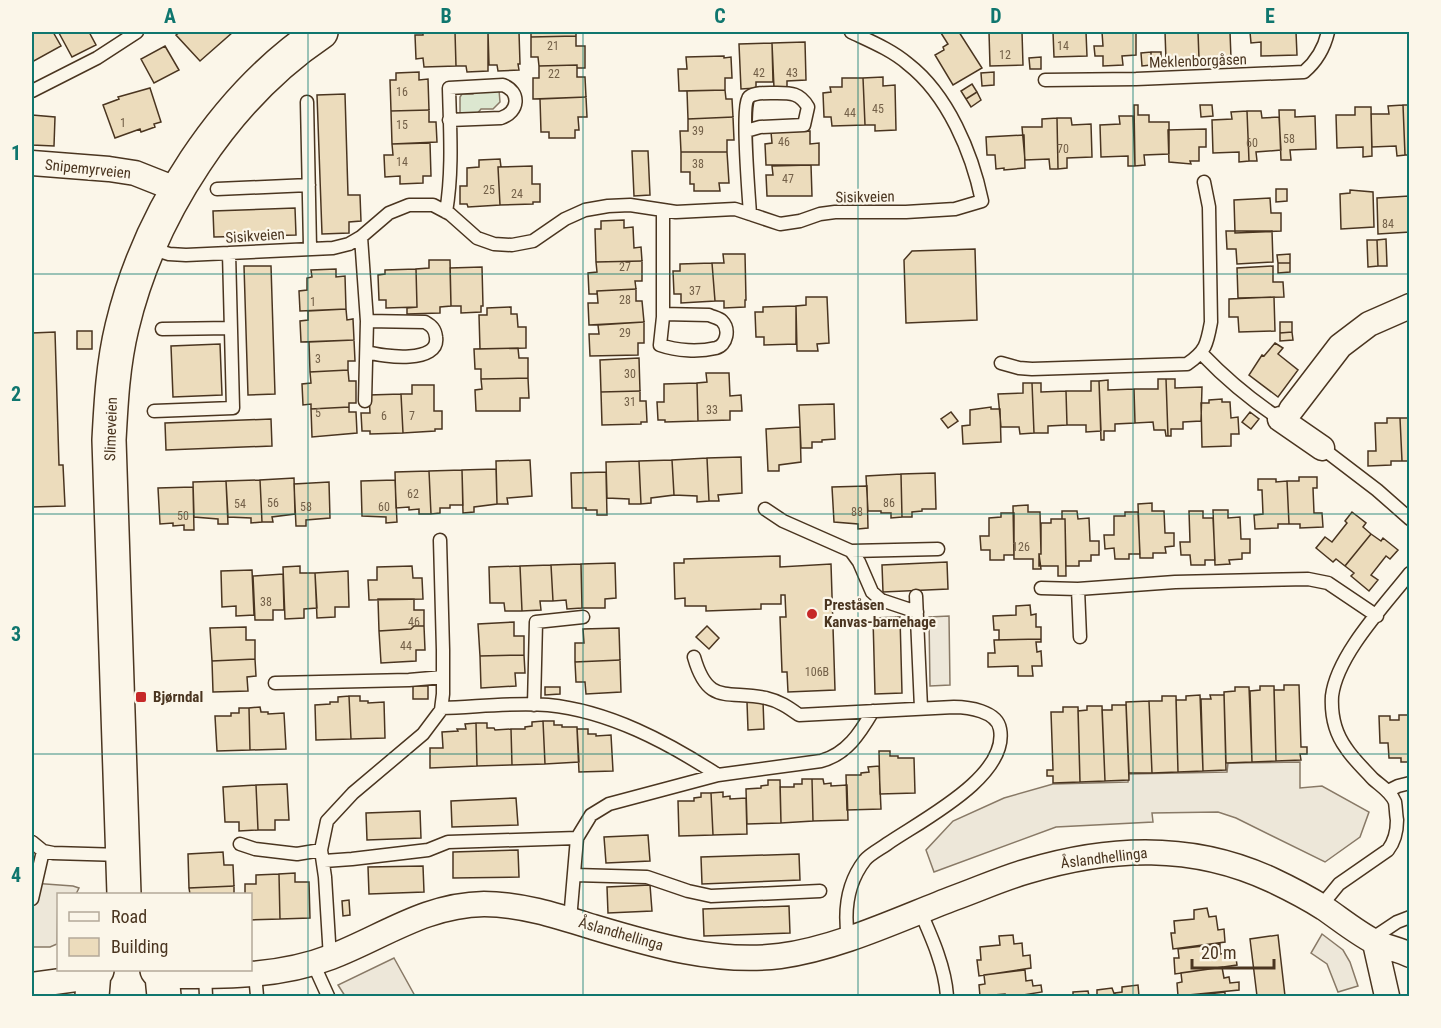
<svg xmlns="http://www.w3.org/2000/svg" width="1441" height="1028" font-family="'Roboto Condensed',sans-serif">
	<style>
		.green { fill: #dce7d0; stroke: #887966; stroke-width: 1.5 }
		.parking { fill: #ede7d9; stroke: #887966; stroke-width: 1.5 }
		.building { fill: #ecdcbc; stroke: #4a3520; stroke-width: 1.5 }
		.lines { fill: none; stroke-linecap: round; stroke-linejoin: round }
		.lane-casing { stroke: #4a3520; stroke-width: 15 }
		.street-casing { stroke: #4a3520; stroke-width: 27 }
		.secondary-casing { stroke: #4a3520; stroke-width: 36 }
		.lane { stroke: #fbf6e9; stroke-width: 12 }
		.street { stroke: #fbf6e9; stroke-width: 24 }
		.secondary { stroke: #fbf6e9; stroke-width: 33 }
		.grid { fill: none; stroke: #0f766e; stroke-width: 1.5; stroke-opacity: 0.55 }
		.poi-dot { fill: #c62828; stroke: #fbf6e9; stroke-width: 2 }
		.labels { text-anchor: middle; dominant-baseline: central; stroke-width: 4.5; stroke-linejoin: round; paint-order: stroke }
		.number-label { font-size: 12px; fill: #725f47 }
		.street-label { font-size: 15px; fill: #4a3520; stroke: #fbf6e9 }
		.poi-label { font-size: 15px; font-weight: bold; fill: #4a3520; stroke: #fbf6e9; text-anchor: start }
		.neatline { fill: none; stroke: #0f766e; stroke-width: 2 }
		.grid-label { font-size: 20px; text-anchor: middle; font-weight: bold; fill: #0f766e }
	</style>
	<rect width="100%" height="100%" fill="#fbf6e9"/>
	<path class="green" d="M499 90 500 102 493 109H481L476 115 460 114V97L462 94H473L475 91Z"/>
	<path class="parking" d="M949 616 950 685 930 686 929 617Z
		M1300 762V788L1322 786 1369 812 1360 837 1325 862 1236 818 1218 812 1152 813 1153 822 1056 827 934 872 926 850 953 821 1004 798 1053 784 1128 782 1129 774 1227 772 1228 763Z
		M32 883 73 886 79 888 76 894H58L57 944 50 947H32Z
		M1322 934 1343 950 1350 962 1358 986 1338 992 1327 964 1311 953Z
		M394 958 415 996H345L338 985Z"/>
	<path class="building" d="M32 32H53L61 46 32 62Z
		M62 32H89L96 45 72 57 59 33Z
		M180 32H233L200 61 176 35Z
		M423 32H455L456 66 424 67 423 58 416 59 415 35H423Z
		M455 32H488V71L467 72 466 66H456Z
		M488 32H519L520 64H518L519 70 498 71 497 65H489Z
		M531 32H576V36L531 37Z
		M943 32H959L982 68 953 85 935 55 944 50 943 47 948 44 941 33Z
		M989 32H1022L1023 65 990 66Z
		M1053 32H1086L1087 56 1054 57Z
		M1102 32H1136V55L1122 56 1123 65 1103 66V56H1095L1094 46H1103Z
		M1165 32H1198L1199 59 1166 60Z
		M1198 32H1230L1231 58 1199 59Z
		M1250 32H1296L1297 55 1261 56V42L1251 43Z
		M576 36V46H585V68H577V65L539 66 538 57H531V37Z
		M805 42 806 80 787 81V88H774L772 43Z
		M772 43 773 82H756V88L741 89 739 44Z
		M165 46 179 70 154 83 141 59Z
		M1151 52H1161V65H1151Z
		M1151 52V65L1142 66 1141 53Z
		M724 56V58L731 57 732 78H725V90L679 91 678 69H687L686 57Z
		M1041 57V69H1030L1029 58Z
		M577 65V77H585L586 97 533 99V78H539V66Z
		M419 72V80L428 79 429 110 391 111 390 80H396V73Z
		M994 72V85L982 86 981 73Z
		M883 77V86L895 85 896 130 875 131V125H865L863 78Z
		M842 78H863L865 125 832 126 831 117H824L823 93 831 92 830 87H842Z
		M972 84 977 92 966 99 961 91Z
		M150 88 161 122 154 124 155 127 141 132 140 129 115 138 103 105 119 99 118 97Z
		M725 90 726 99H732L733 117 688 119 687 91Z
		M977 92 981 100 971 107 966 99Z
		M345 94 348 195H360L361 221 349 222V233L322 234 317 95Z
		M586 97 587 117H578L579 130H575V138H549V132H541L540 99Z
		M1134 105H1138V115H1149V122H1169V154L1144 155 1145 165 1135 166Z
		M1200 105H1212L1213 116 1201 117Z
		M1403 105H1410V155H1405Z
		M1403 105 1405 155 1397 156 1396 146 1372 147 1371 114H1389L1388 106Z
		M1355 107H1371L1372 156 1363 157V147L1337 148 1336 115H1355Z
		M429 110V122H436L437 142 392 144 391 111Z
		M1279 110H1295V117L1315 116 1316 149 1290 150 1291 160H1281Z
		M1247 111H1261L1262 118 1279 117 1281 150 1256 152 1257 161H1249Z
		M1247 111 1249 161 1239 162V152L1213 153 1212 120 1232 119 1231 112Z
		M32 115 55 117 54 146 32 145Z
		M1119 116H1133L1135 166H1128V156L1101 157 1100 125 1120 124Z
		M733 117 734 140H727V152H681L680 131H688V119Z
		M1057 118H1071L1072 125 1091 124 1092 157 1067 158V168L1058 169Z
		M1057 118 1058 169H1050L1049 159 1025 160 1022 127H1042V119Z
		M1206 129V147H1199V161H1190L1191 164 1169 162 1168 130Z
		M810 131V144L819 143V165H766L765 144 772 143 771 132Z
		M1024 135 1025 168 1004 170V168L996 169 995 155H987L986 137Z
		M430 143 431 176H423V183L400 184V176L385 177 384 155H393L392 144Z
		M632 151H648L650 195 634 196Z
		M681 152H727L729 183H719L720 191H694V184H690V172H681Z
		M500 159 501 167H498L500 205 468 207 467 204H460V186H467V168L479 167V160Z
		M811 165 812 196H767L766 175H773L772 166Z
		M532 166V184H540V202H533V204L500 205 498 167Z
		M1276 189H1287V201L1276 202Z
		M1350 190 1373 192 1374 227 1341 229 1340 194 1350 193Z
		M1409 196 1410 232 1378 234 1377 198Z
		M1270 198 1271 213H1281V231L1235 233 1234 200Z
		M295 208 296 235 214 237 213 211Z
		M624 220V228L633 227 634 248 641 247 642 261 596 262 595 229H601V221Z
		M1226 231H1272L1273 262 1237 264 1236 249H1227Z
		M1386 239 1387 266H1378L1377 240Z
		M1367 240H1377L1378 266 1368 267Z
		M975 249 977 320 906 323 904 260 912 251Z
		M723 254H745L746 300H745V307L724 308V301H715L712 263H724Z
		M1290 254V263H1278L1277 255Z
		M429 260H450L451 306 440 307V313L407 314V308L417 307 416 269 429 268Z
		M642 261V281H635L636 289 597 291V294H589L588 273 597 272 596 262Z
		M712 263 715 301 681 303V294H674L673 271H680V264Z
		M1278 263H1290V272L1278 273Z
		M244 266H271L275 394 248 395Z
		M1273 266V282H1283L1284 297 1238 298 1237 268Z
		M482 267 483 306H481V312L461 313V306H451L450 268Z
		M336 269V277L345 276 346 309 300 311 299 291 307 290V278L312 277 311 270Z
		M416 269 417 307 386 308V300H379L378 275 385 274V270Z
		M636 289V301H642L644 322 589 325 588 303H598L597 291Z
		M806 297H827L829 343 817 344 818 351H797L796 306 806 305Z
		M1274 297 1275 331 1239 332 1238 317H1229V299Z
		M796 306V344L764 345V337H756L755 312H763V307Z
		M511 307V314H517L518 327H526V348L480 349 479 315H487V308Z
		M346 309 347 320 353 319 354 340 301 342 300 321 308 320V311Z
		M644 322V343H638V355L590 356 589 334H599L598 325Z
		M1280 322H1292V332L1280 333Z
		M77 331H92V349H77Z
		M55 332 59 465H63L65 506 32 507V333Z
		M1292 332 1293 340 1280 341V333Z
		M354 340 355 361H348V370L310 372 309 342Z
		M1275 343 1283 348 1278 354 1298 370 1278 397 1249 375 1262 355 1264 356Z
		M220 344 222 395 173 397 171 346Z
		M518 348 519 358H528V378L481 379V369H475L474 349Z
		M639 358 640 391 601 392 600 360Z
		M348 370 349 381H356V403H349V407L311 409V404L303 405 302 384 311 383 310 372Z
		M706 373H729L730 396 741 395 742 411H730V420L698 421 697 383 707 382Z
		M528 378 529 398H520V411H476L475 390 482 389 481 379Z
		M1158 379H1166L1168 436H1166L1165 430H1154L1153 422 1135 423 1134 389H1158Z
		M1166 379H1175V388L1202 387 1201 421 1183 422V429H1171V436H1168Z
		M1108 380V390L1134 389 1135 423 1115 424V431H1104V440H1101L1099 381Z
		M1091 381H1099L1101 431 1086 432V425H1067L1066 391H1091Z
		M697 383 698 421 665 422V420H658L657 402H664V384Z
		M1023 383H1032L1034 433 1020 434 1019 427H1001L998 394 1023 393Z
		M1032 383H1041V392L1066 391 1067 425 1048 426V433H1034Z
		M412 385H434V411H442V429H435V431L403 433 401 394H412Z
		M640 391V401H646L647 422H641V424L602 425 601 392Z
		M401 394 403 433 370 434V431H362L361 413H370L369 395Z
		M1222 399V402H1230L1231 418 1238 417 1239 434H1231V446L1202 447 1201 403H1209V400Z
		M834 404 835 439 822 440V442H812V448H801L799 405Z
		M349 407V412H356L357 433 312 437 311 409Z
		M991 407V409H1000L1001 442 963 444 962 426 970 425V410Z
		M951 412 958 421 948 428 941 419Z
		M1250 412 1259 419 1251 429 1242 422Z
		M1387 418H1400L1402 461H1391V465L1368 466V451H1376L1375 423H1387Z
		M1400 418H1410V461H1402Z
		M271 419 272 446 166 450 165 423Z
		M800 427 801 462 779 465V471H768L766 429Z
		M741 457 742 493 718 495 719 501H709L707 458Z
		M707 458 709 501 697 502V496L674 495 672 460Z
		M530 460 532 496 507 498 508 504H497L496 461Z
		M672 460 674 495 651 498V503L641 504 639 461Z
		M639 461 641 504H629V499L607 498 606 462Z
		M496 469 497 504 474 507V512L463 513 462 470Z
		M462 470 463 505H450V508H440V513L431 514 429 471Z
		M429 471 431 514H419V509L409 510V507L396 508 395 472Z
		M606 472 607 515H597V510H586V508H572L571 473Z
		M935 473 936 509H922V511L912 512V517H902L901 474Z
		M901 474 902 517 891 518V513H881V511H868L866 476Z
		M1299 477H1317V488H1313L1314 513H1322L1323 527 1300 528V524H1289L1287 481H1299Z
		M294 478 295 514 272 517 273 522H262L260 480Z
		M1258 479H1276V482L1287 481 1289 524H1278V528L1255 529 1254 515 1263 514 1262 490H1258Z
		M260 480 262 522 251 523V518L228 517 226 481Z
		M395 480 397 522 386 523V517L362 516 361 481Z
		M226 481 228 524H218V519L194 517 193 482Z
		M329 482 330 518 306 520V526H296L294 484Z
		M867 486 868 528 858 529V524L834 522 832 487Z
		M193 487 194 530H184V525L173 526V523L160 524 158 488Z
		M1152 503V511H1164L1165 533H1174V546L1165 547 1166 553H1153V558H1140L1138 504Z
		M1028 505V512H1040L1041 554H1039L1041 569H1033V559H1014L1013 506Z
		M1213 510H1228V518L1240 517 1241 539H1250V553H1242V559L1229 560 1230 564 1215 565Z
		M1062 511H1077L1078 519 1089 518 1090 541H1099V555H1091V561H1079V566H1066L1065 519H1062Z
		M1189 511H1203V518H1213L1215 560H1205V565H1191L1190 555H1181L1180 542H1190Z
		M1125 512H1138L1140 554H1129V559H1115L1114 548 1105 549 1104 535H1114V516H1125Z
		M1352 512 1366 523 1363 527 1371 534 1345 566 1336 559 1333 562 1316 548 1325 537 1332 542 1347 523 1345 521Z
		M1001 513H1014V555H1004V560H990V550H981L980 536H989V518L1001 517Z
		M1051 519H1065L1066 576H1058V566H1039V554H1041V523H1051Z
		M1371 534 1381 541 1383 538 1398 550 1390 559 1386 556 1371 575 1378 580 1369 591 1351 576 1354 573 1345 566Z
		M780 556V567L831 564 835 690 788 692 787 672H782L780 617H786L785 595H781V604H761V609L706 611V606H685V598L675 599 674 563H684V559Z
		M947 562 948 589 883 592 882 565Z
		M615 563 616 598 605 599V608H582L581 564Z
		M581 564 582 608 567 609 566 600 553 601 551 565Z
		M551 565 553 601H540L541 610 522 611 520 566Z
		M300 566V573H315L317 608 304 609V618L285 619 283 567Z
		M412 566 413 578H422L423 599 369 600 368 580H377V567Z
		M520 566 522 611H505L504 603H490L489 567Z
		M252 570 254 615 236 616V606L222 607 221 571Z
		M348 571 349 607H335V617L317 618 315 573Z
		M283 574 284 610H273V620H255L253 576Z
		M378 599H414V610H424V626H414L411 629 379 631Z
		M1030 605 1031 615 1036 614V627H1041V639L999 640V630H994L993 616 1016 615V606Z
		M900 617 902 693 875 694 873 618Z
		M514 622V636H524V655L480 656 478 624Z
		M414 626H424L425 650H416V661L381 663 379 631 411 629Z
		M707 626 719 638 709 649 696 637Z
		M246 627V640H255V659L212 661 210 628Z
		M619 628 620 660 575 662V643H584L583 629Z
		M1041 639V642H1036L1037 652 1041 651 1042 666H1032L1033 676H1018V666L988 667V653H995L994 640Z
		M524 655 525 673H515L516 686 481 688 480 656Z
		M255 659 256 676 247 677 248 691 213 692 212 661Z
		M620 660 621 692 586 694 585 682H576L575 662Z
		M1284 685H1299L1301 747H1307V754H1300L1301 760 1276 761 1274 690H1284Z
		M413 686H428V699H413Z
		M1260 686H1274L1276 761 1252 762 1250 691 1260 690Z
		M545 687H560V694L545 695Z
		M1235 687H1249L1252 762 1226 763 1224 692 1235 691Z
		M1200 695 1203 771 1178 772 1176 700H1186V696Z
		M1210 695H1224L1226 770 1203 771 1201 699H1211Z
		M349 696H360V701H368V703L384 702 385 738 351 739Z
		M349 696 351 739 316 740 315 705 330 704V702H338V697Z
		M1162 696H1176L1178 772 1152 773 1149 701H1162Z
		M763 701 764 729 748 730 747 702Z
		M1149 701 1152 773H1129L1126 702Z
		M1112 705H1126L1129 780 1105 781 1102 710H1112Z
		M1087 706H1102L1105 781 1080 782 1078 711 1087 710Z
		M260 707 261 712H268V714L284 713 286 749 250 750 249 708Z
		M1063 707H1078L1080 782 1053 783V776H1047V770H1053L1051 712H1063Z
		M239 708H249L250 750 217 751 215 716H231V713H239Z
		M1399 715H1410V762H1401V758H1389L1388 743H1380L1379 716H1390V720H1399Z
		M543 721 545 764 512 765 511 729H525V727L532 726V722Z
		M543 721H554V725H562V727H577L579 762 545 764Z
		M476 723 477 766 430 768V748H443L442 732 458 731 457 729H466L465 724Z
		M476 723H487V728H494L495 730 511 729 512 765 477 766Z
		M577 729H588V734H596V736L611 735 613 771 579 772Z
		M879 751H890V756H898V758H914L915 793 880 794Z
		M879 766 881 809 847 810 846 775H861V773L869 772 868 767Z
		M802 779H812L813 821 781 823 780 787H794V784H802Z
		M812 779H823L824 784 831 783V786L847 785 848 820 813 821Z
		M768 780H780L781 823 747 824 746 789 761 788V786L768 785Z
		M287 784 289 820H275V830H258L256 785Z
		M256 785 258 830 239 831V822H225L223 787Z
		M723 792V797L730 796V799L746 798 747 834 713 835 711 793Z
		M701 793H711L713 835 679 836 678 801H694V798L701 797Z
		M516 798 518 825 452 827 451 801Z
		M420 811 421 838 367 840 366 813Z
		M648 835 650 861 606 863 604 837Z
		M518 850 519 877 453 878V852Z
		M223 852 224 865H233L234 886 189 888 188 854Z
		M799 854 800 880 702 884 701 857Z
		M423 866 424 892 369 894 368 867Z
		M295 873V882H309L310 918 280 919 279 874Z
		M279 874 280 919 250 920V894H245V884H256V875Z
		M650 885 652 911 608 913 607 887Z
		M234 886V894H190L189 888Z
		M349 900 350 915 343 916 342 901Z
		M789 906 790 933 704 936 703 909Z
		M1207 908 1209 917 1216 916 1218 930 1224 929 1225 942 1173 949 1171 933H1175L1174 921 1194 919V910Z
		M1013 935 1014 944 1022 943 1023 956 1030 955 1031 968 979 976 977 960H981L980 947 1000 945 999 936Z
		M1278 935 1285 996H1257L1250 939Z
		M1220 944V954L1226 953 1227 959 1236 958 1237 965 1175 974 1174 958H1179L1178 949Z
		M1222 967 1224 978 1229 977 1230 983 1239 982V990L1178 996 1177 983 1182 982 1181 973Z
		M1025 970 1026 981 1032 980 1033 986 1041 985 1042 992 1017 996H1005V994L980 996 979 985 985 984 984 975Z
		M1138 985 1139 996H1115V993L1122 992V987Z
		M1112 988 1115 996H1089L1097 995V990Z
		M1088 991 1089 996H1073V992Z
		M1225 992V996H1192Z"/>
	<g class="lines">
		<g class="lane-casing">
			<path id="lane" d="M1045 80 1136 79 1304 72C1317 61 1324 49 1328 32
				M32 91 97 58 137 32
				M307 102 310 247
				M746 131 760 127 804 125 808 107C800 93 791 93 777 93 769 93 755 92 749 97 741 104 749 198 750 214
				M217 189 309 185
				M446 212C453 171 450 129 449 88L503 85C521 92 519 112 501 118L449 120
				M150 248 169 254 186 255 333 248 349 244 361 237
				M663 314 709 315C713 317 719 318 722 321 730 329 727 345 716 348 699 352 677 351 660 345L663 317V211
				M162 329 231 328
				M367 352C384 357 440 364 436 337 435 329 432 326 425 322L367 321
				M1202 354C1226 379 1251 400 1280 419L1283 417
				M1001 363 1019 368 1032 369 1187 364C1206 351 1207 344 1211 322L1209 207 1204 182
				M365 401 367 321 361 237 389 213 409 205H433L450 214 477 238 494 244 512 245 533 241 565 219 585 210 608 206 630 205 676 212 735 209 780 224 800 221 820 214 835 212H906L955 209 982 201C972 153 948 95 908 64 892 50 870 41 851 32
				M154 411 233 408 229 253
				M1322 448 1377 490 1410 519
				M765 509 783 521 851 551 859 562 872 592 881 600 917 612
				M851 551 938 549
				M1041 588 1078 589 1175 582 1308 579 1328 583 1377 616
				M1078 589 1080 637
				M916 596 921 708
				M694 657C708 706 727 690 766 698 779 701 788 707 799 715L954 707C968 707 997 711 1000 729 1009 777 920 821 887 844 880 849 870 854 865 860 847 883 844 911 848 938
				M275 683 409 680 443 677
				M534 705 536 622 583 617
				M442 708C476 707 513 702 548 705 609 711 667 742 718 775
				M1388 791 1398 786 1410 783
				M32 842 43 851 53 853 122 855
				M240 844 255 849 297 854 321 850
				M324 861 352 859 428 850 448 842 577 838
				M575 875 647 877 688 891 711 896 820 891
				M32 899 43 851
				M1321 906 1339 884 1388 850C1395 841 1397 832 1397 820 1396 815 1396 808 1395 802 1391 792 1381 786 1373 779 1364 769 1353 759 1346 748 1335 733 1331 714 1332 696 1337 655 1384 606 1410 573
				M920 911C932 938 945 967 947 996
				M570 920 577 838 591 815 609 804 718 775 821 761C847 754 860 733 873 711
				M1370 940 1397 922 1410 917
				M330 958 325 877 321 850 327 821 353 793 423 734 441 710 443 694V650L440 540
				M313 963 328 996
				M255 974 257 996
				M205 976 206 996"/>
		</g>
		<g class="street-casing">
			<path id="street" d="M32 163 109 169 135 173 178 190
				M1291 410 1340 346 1369 324 1410 306
				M1280 419 1322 448
				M1375 943 1387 996
				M162 976C218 976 277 978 331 957 383 937 425 905 484 904 521 904 558 916 593 927 653 945 717 964 780 956 839 948 899 919 954 898 979 889 1003 878 1028 871 1111 846 1193 843 1272 880 1289 888 1308 898 1324 908 1340 919 1356 932 1373 941 1384 947 1398 949 1410 955
				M32 985 76 979 94 972"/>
		</g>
		<g class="secondary-casing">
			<path id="secondary" d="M124 894 109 440C111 402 113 364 122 327 149 214 224 97 321 32
				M157 970 162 976 164 996
				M92 996 94 972 97 970"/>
		</g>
		<use href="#lane" class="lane"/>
		<use href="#street" class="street"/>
		<use href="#secondary" class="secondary"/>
	</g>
	<path class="grid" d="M308 32V996M583 32V996M858 32V996M1133 32V996M32 274H1410M32 514H1410M32 754H1410"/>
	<g class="poi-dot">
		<circle cx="812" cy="614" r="6"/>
		<rect x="135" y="691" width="12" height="12" rx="3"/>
	</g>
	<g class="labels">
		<g class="number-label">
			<text x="553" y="46">21</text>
			<text x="1063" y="46">14</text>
			<text x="1005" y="55">12</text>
			<text x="759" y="73">42</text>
			<text x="792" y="73">43</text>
			<text x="554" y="74">22</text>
			<text x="402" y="92">16</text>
			<text x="878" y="109">45</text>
			<text x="850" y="113">44</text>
			<text x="123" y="123">1</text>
			<text x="402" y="125">15</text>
			<text x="698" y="131">39</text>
			<text x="1289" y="139">58</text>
			<text x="784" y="142">46</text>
			<text x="1252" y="143">60</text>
			<text x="1063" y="149">70</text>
			<text x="402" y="162">14</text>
			<text x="698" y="164">38</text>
			<text x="788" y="179">47</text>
			<text x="489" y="190">25</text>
			<text x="517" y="194">24</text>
			<text x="1388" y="224">84</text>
			<text x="625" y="267">27</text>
			<text x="695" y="291">37</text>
			<text x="625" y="300">28</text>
			<text x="313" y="302">1</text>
			<text x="625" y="333">29</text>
			<text x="318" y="359">3</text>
			<text x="630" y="374">30</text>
			<text x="630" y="402">31</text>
			<text x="712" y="410">33</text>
			<text x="318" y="413">5</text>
			<text x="384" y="416">6</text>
			<text x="412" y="416">7</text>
			<text x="413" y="494">62</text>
			<text x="273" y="503">56</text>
			<text x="889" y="503">86</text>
			<text x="240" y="504">54</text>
			<text x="306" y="507">58</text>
			<text x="384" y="507">60</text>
			<text x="857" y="512">88</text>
			<text x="183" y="516">50</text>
			<text x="1021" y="547">126</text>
			<text x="266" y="602">38</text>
			<text x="414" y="622">46</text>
			<text x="406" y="646">44</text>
			<text x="817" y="672">106B</text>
		</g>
		<g class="street-label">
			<text transform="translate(1198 61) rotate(-2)">Meklenborgåsen</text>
			<text transform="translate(88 169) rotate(6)">Snipemyrveien</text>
			<text transform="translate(865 197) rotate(-1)">Sisikveien</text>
			<text transform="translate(255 236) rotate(-4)">Sisikveien</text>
			<text transform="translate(111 429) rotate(-88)">Slimeveien</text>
			<text transform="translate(1104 858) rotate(-7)">Åslandhellinga</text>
			<text transform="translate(621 934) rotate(16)">Åslandhellinga</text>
		</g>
		<g class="poi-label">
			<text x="824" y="605">Preståsen<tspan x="824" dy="17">Kanvas-barnehage</tspan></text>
			<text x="153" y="697">Bjørndal</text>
		</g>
	</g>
	<rect width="1441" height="1028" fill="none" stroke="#fbf6e9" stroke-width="66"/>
	<rect x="57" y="893" width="195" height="78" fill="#fbf6e9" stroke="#b4a999" stroke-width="1.5"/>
	<rect x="69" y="912" width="30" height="9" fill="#fbf6e9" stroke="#b4a999" stroke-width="1.5"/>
	<text x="111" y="923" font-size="18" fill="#4a3520">Road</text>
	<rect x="69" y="938" width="30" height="18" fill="#ecdcbc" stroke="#b4a999" stroke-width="1.5"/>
	<text x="111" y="953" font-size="18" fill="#4a3520">Building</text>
	<path d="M1192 959v9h82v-9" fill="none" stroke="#4a3520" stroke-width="3"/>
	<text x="1201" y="959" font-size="18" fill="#4a3520" stroke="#fbf6e9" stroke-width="4.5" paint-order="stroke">20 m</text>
	<rect x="33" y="33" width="1375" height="962" class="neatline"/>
	<g class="grid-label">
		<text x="170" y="23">A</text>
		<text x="446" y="23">B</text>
		<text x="720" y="23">C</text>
		<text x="996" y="23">D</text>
		<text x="1270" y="23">E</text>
		<text x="16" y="160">1</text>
		<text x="16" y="401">2</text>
		<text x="16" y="641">3</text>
		<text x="16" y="882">4</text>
	</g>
</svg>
